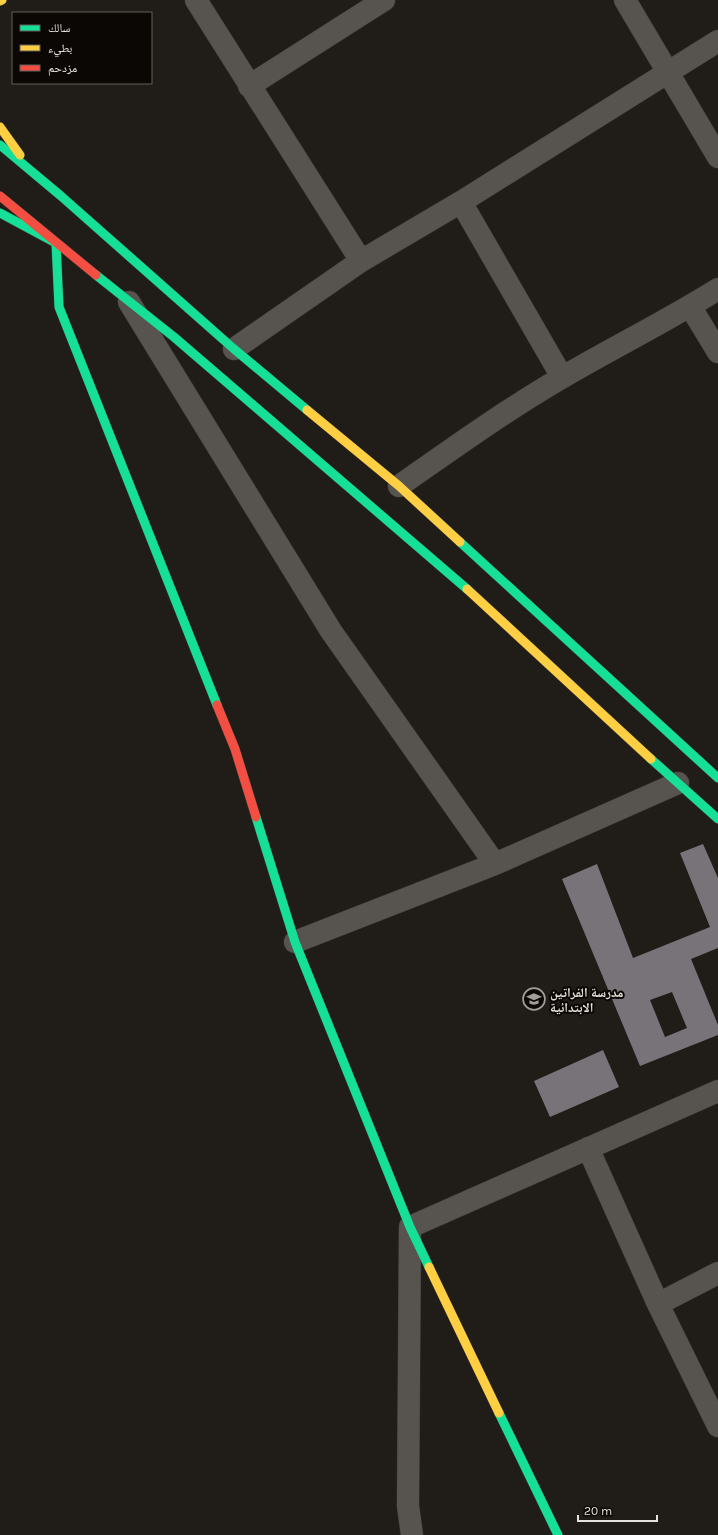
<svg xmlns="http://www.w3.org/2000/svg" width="718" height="1535" font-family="Karla,'Noto Naskh Arabic',sans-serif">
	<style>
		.building { fill: #787379; fill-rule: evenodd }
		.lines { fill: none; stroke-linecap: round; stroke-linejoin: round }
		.street-casing { stroke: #393633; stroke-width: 23 }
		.fast-casing { stroke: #393633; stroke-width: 10 }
		.slow-casing { stroke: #393633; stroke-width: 10 }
		.jam-casing { stroke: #393633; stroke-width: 10 }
		.street { stroke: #575450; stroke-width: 22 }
		.fast { stroke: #16e098; stroke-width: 9 }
		.slow { stroke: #ffcf43; stroke-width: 9 }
		.jam { stroke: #f24e42; stroke-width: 9 }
		.labels { text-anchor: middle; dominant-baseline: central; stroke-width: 4; stroke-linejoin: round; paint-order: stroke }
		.poi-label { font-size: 13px; font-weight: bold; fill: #e7e2dc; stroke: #0a0705; text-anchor: start }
	</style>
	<rect width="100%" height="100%" fill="#201c18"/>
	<path class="building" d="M703 844 718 878V948L691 959 718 1025V1035L640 1066 562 879 597 864 633 958 710 927 680 853ZM672 992 687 1028 665 1037 650 1000Z
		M603 1050 619 1087 550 1117 534 1081Z"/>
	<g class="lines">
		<g class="street-casing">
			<path id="street" d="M196 0 361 261
				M625 0 718 157
				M249 86 384 0
				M461 202 562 377
				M129 302 331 631 495 864
				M690 306 718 352
				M234 349 361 261 461 202 718 41
				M399 486C452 449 506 410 563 377 614 347 667 321 718 289
				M295 942 495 864 678 783
				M588 1148 658 1304 718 1426
				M658 1304 718 1273
				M412 1535 408 1506 410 1227 718 1091"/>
		</g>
		<g class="fast-casing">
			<path id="fast" d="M0 145 61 196 234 349 307 410
				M0 213 56 243 59 307 217 705
				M96 275 174 337 467 589
				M460 542 718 778
				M651 759 718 819
				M256 817 295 942 410 1227 429 1267
				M499 1413 558 1535"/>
		</g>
		<g class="slow-casing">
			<path id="slow" d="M0 1 2 0
				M0 127 20 155
				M307 410 399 486 460 542
				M467 589 651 759
				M429 1267 499 1413"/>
		</g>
		<g class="jam-casing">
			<path id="jam" d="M0 196 96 275
				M217 705 235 749 256 817"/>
		</g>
		<use href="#street" class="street"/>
		<use href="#fast" class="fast"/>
		<use href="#slow" class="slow"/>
		<use href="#jam" class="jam"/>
	</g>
	<defs>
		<g id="school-ring" transform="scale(1.15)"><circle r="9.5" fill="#0a0705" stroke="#a19d97" stroke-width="1.5"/><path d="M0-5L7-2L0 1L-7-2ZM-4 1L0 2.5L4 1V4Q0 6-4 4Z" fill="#a19d97"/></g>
	</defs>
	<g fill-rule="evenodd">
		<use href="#school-ring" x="534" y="999"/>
	</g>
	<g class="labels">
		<g class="poi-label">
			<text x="550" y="992">مدرسة الفراتين<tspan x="550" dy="15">الابتدائية</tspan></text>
		</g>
	</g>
	<rect x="12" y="12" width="140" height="72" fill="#0a0705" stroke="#625f5b"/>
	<rect x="20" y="25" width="20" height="6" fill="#16e098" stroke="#625f5b"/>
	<text x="48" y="32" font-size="12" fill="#e7e2dc">سالك</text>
	<rect x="20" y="45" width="20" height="6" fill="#ffcf43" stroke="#625f5b"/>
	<text x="48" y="52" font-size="12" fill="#e7e2dc">بطيء</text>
	<rect x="20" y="65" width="20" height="6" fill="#f24e42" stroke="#625f5b"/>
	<text x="48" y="72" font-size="12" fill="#e7e2dc">مزدحم</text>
	<path d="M578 1515v6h79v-6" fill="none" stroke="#e7e2dc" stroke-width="2"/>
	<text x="584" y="1515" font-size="12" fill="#e7e2dc" stroke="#0a0705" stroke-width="3" paint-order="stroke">20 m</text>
</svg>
